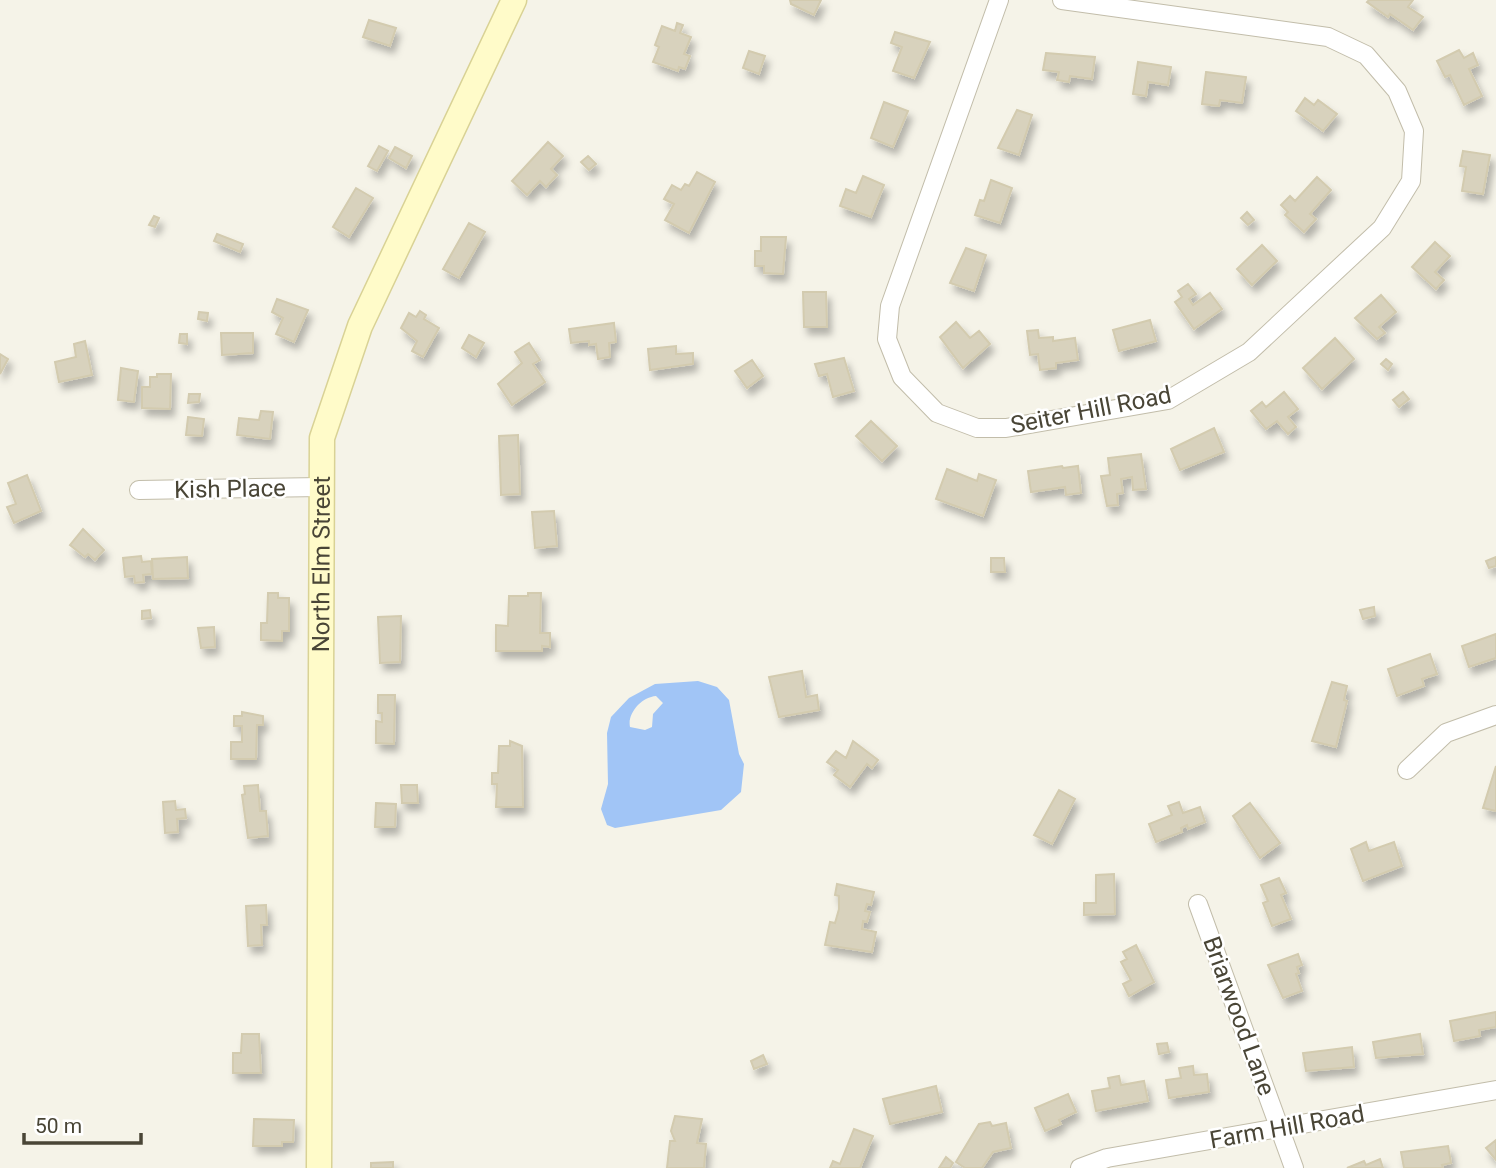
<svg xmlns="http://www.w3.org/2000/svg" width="1496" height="1168" font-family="Roboto,sans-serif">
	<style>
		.water { fill: #a1c5f6; fill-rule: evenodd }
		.building { fill: #d8d2bd; stroke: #d3cbaf; stroke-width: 2; filter: url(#shadow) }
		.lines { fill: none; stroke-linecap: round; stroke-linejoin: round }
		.minor-casing { stroke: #c2bdaa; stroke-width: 20 }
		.secondary-casing { stroke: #d9d295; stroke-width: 27 }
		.minor { stroke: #fff; stroke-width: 18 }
		.secondary { stroke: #fffbc9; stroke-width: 24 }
		.labels { text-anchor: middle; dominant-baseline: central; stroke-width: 5; stroke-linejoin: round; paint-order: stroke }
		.street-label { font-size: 24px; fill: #494536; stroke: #fff }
	</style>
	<defs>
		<filter id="shadow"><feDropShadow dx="4" dy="7" stdDeviation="3.5" flood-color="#0004"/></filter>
	</defs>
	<rect width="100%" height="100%" fill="#f5f3e8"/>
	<path class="water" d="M698 681 717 687 729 700 739 754 744 764 741 792 721 810 615 828 607 825 601 809 608 784 607 733 611 717 629 698 655 684ZM656 696 663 703 653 714 652 727 645 730 630 727C627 713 642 697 656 696Z"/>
	<path class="building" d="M790 0H821L814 15 791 4Z
		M1369 0H1413L1408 7 1423 17 1413 30 1390 14 1388 17 1367 2Z
		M369 20 396 28 390 46 363 37Z
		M677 23 683 25 680 33 691 37 684 54 690 56 685 69 679 67 678 71 653 62 659 47 655 45 662 26 675 31Z
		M895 32 930 42 914 78 893 71 902 47 891 43Z
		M1459 50 1464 58 1473 53 1478 65 1469 69 1482 96 1464 105 1450 75 1445 77 1437 61Z
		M749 51 765 56 759 74 743 68Z
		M1046 53 1095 57 1092 79 1070 76 1069 82 1057 80 1059 72 1043 70Z
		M1138 62 1171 67 1168 85 1148 82 1146 96 1133 94Z
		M1206 72 1246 77 1242 103 1220 100 1219 106 1202 104Z
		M1305 98 1314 105 1318 100 1337 114 1323 131 1296 111Z
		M884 102 908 111 893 147 871 138Z
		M1017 110 1032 115 1019 155 998 148Z
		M548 142 563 156 551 169 557 175 546 187 540 181 527 195 512 181Z
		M379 146 388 151 377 171 368 166Z
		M395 147 412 156 406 168 389 158Z
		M1463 151 1490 155 1483 194 1462 191 1466 167 1460 166Z
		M588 156 596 164 589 170 581 162Z
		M697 172 715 182 689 233 665 220 674 204 664 199 672 185 681 190 685 184 689 186Z
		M863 176 884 185 871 217 840 206 846 189 856 193Z
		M1317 177 1331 190 1310 214 1316 219 1304 232 1285 215 1288 212 1281 205 1290 196 1295 201Z
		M991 180 1012 188 1000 223 975 215 980 200 984 201Z
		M356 188 373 198 349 237 333 227Z
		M1247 212 1254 220 1248 225 1241 218Z
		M154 216 159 218 155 227 149 225Z
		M469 223 485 232 459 278 443 269Z
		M217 234 243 244 240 252 214 241Z
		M761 237H786L783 274 764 273V266H755V251H761Z
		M1435 242 1450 256 1435 272 1444 280 1436 289 1412 267Z
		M1262 245 1277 261 1252 285 1237 269Z
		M966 248 986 255 974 291 950 283Z
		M1188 284 1196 294 1189 299 1193 305 1210 293 1222 309 1194 329 1175 302 1182 297 1178 291Z
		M803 292H826L827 327H804Z
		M1381 295 1396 312 1379 327 1385 333 1377 339 1355 318Z
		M277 299 308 310 294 342 276 334 283 318 272 312Z
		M420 311 426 315 424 319 439 328 423 357 412 351 417 341 401 328 409 313 416 317Z
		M199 312 208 313 207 321 198 319Z
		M1150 320 1156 341 1119 351 1113 330Z
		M956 322 970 338 979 331 990 344 963 368 940 337Z
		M614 323 616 342 609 343 610 357 598 359 596 344 589 345V341L571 343 569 329Z
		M1038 330 1039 338 1053 337V341L1075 338 1078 360 1056 363V368L1040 370 1038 354 1030 355 1027 331Z
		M221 333H253V353L222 355Z
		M180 334H187V344L179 343Z
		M469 335 484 343 476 357 462 348Z
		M1335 338 1354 359 1322 389 1303 368Z
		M85 341 92 375 59 382 55 362 76 357 74 344Z
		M529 343 540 360 533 364 545 382 512 405 498 384 522 363 515 352Z
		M676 346V354L693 353V364L650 370 648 349Z
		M0 354 8 359 0 374Z
		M844 358 854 391 833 397 827 374 819 376 815 364Z
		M1386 359 1392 364 1388 370 1381 364Z
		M752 360 763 376 747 388 735 371Z
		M121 368 138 371 134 402 118 400Z
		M157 374H171L170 409 142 408V387H150V377H157Z
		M1284 392 1298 409 1288 417 1296 427 1288 434 1277 421 1266 429 1251 411 1262 402 1266 407Z
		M1403 392 1409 399 1399 407 1393 400Z
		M189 394H200L199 402 188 403Z
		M261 411 273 412 270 439 237 435 239 418 259 420Z
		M188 417 204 419 202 436 186 435Z
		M871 421 897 446 882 461 856 436Z
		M1214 428 1224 452 1180 470 1171 449Z
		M518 435 520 494 501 495 499 436Z
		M1141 454 1146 489 1133 490 1132 477 1121 479 1123 493 1117 494 1118 505 1107 506 1101 476 1110 475 1108 458Z
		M1062 466 1063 468 1078 466 1081 493 1066 495 1065 487 1031 492 1028 471Z
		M947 469 977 481 979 474 996 480 983 516 936 499Z
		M27 475 41 511 14 523 7 507 16 504 8 483Z
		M554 511 557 546 535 548 532 512Z
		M83 529 104 550 95 560 88 554 85 557 70 545Z
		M141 556 142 562 151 561 152 574 143 575 144 582 135 583 134 576 125 577 123 558Z
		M187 557 188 578 153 579 152 559Z
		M1496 557V566L1489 568 1486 561Z
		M991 558H1004L1005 572H991Z
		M268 593H278V598H289V631H282V641L261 640V623H267Z
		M528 593H541L540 633H550V647L542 646V651H496V625L508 626 509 596H528Z
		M1374 607 1375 616 1363 619 1360 610Z
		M150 610 151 618 142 619V611Z
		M401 616 400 662 380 663 378 617Z
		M214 627 215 647 201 648 198 628Z
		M1496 634V658L1469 667 1462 646Z
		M1430 654 1437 674 1422 679 1424 686 1397 696 1388 669Z
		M802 671 806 697 817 695 819 710 779 717 769 677Z
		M1332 682 1347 686 1344 700 1347 701 1336 747 1312 741Z
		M378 695H395L394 744 376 743V721L382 722V713H378Z
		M242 712 263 716V725H257L256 759H231V742H242V726H234V716H242Z
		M510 741 522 746 523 807H496L497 784H492V773H498L499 746H510Z
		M853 741 878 760 872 768 867 764 850 787 834 775 838 770 827 762 836 751 846 758Z
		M1496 766V811L1483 808Z
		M258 785 260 811H266L268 836 248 838 242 795 245 794 244 786Z
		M401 785H417L418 803H402Z
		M1059 790 1075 799 1052 844 1034 835Z
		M175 801 176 810 185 809 186 818 177 819 178 832 165 833 163 802Z
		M1179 802 1183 813 1200 807 1205 822 1188 829 1187 825 1181 828 1182 832 1156 842 1149 824 1172 815 1168 806Z
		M376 803 396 804 395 827H375Z
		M1250 803 1280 843 1260 858 1233 816Z
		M1366 842 1369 851 1394 842 1402 866 1363 881 1351 849Z
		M1114 874 1115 914 1084 915V903H1096V875Z
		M1279 878 1286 893 1281 895 1291 919 1272 926 1263 903 1268 901 1261 885Z
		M837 884 874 892 871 905 867 904 865 911 870 912 867 922 863 921 862 929 876 932 872 952 825 945 830 922 835 923 839 909V896L835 895Z
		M266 905 267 925H261L262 945 248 946 246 906Z
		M1136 945 1154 982 1129 996 1123 984 1131 980 1121 962 1127 959 1123 952Z
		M1298 954 1302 965 1297 967 1299 973 1296 974 1302 991 1283 998 1268 965Z
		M1496 1012V1027L1479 1030 1480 1036 1454 1041 1450 1021Z
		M242 1034H259L261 1073H233V1053H241Z
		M1420 1034 1423 1054 1376 1058 1373 1042Z
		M1167 1043 1169 1052 1159 1054 1157 1044Z
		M1352 1047 1354 1067 1306 1071 1303 1053Z
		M763 1055 767 1064 754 1069 751 1061Z
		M1193 1066 1194 1075 1207 1074 1209 1092 1169 1098 1166 1080 1181 1078 1179 1068Z
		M1119 1076 1121 1085 1144 1081 1148 1101 1096 1111 1092 1091 1110 1088 1108 1078Z
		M936 1086 942 1112 890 1124 883 1099Z
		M1068 1094 1076 1112 1059 1120 1061 1124 1045 1131 1035 1108Z
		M675 1116 702 1119 697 1143 706 1144 704 1168H667L670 1141H675L671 1131Z
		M254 1119 294 1120 293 1142H282V1146H253Z
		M990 1122 992 1126 1006 1123 1011 1148 993 1152 982 1168H965L956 1162 979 1124Z
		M854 1129 873 1136 860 1168H830L833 1161 840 1164Z
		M1496 1140V1160L1486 1148Z
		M1448 1146 1451 1163 1442 1165 1443 1168H1404L1401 1152Z
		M946 1157 953 1163 950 1168H939Z
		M1380 1159 1383 1168H1347L1364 1161 1366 1165Z
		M393 1162V1168H371V1163Z"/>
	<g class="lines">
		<g class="minor-casing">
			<path id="minor" d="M999 0 890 306 887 339 902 377 937 413 977 428H1006L1168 400 1249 352 1382 228 1411 181 1414 131 1397 91 1366 55 1328 37 1062 0
				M139 490 321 487
				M1407 770 1446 733 1496 715
				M1198 904 1294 1168
				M1080 1168 1107 1158 1496 1090"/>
		</g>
		<g class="secondary-casing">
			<g id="secondary">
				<path id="s1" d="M319 1168 322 438 360 326 514 0"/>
			</g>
		</g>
		<use href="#minor" class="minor"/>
		<use href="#secondary" class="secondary"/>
	</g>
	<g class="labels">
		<g class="street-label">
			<text transform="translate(1091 410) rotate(-11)">Seiter Hill Road</text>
			<text transform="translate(230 489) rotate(-1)">Kish Place</text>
			<text stroke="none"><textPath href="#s1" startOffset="604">North Elm Street</textPath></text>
			<text transform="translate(1239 1016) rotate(70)">Briarwood Lane</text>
			<text transform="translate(1287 1127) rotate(-10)">Farm Hill Road</text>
		</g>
	</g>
	<path d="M24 1133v10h117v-10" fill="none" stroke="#494536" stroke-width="3.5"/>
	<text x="35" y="1133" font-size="21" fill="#494536" stroke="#ffffff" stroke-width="5" paint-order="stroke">50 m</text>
</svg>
